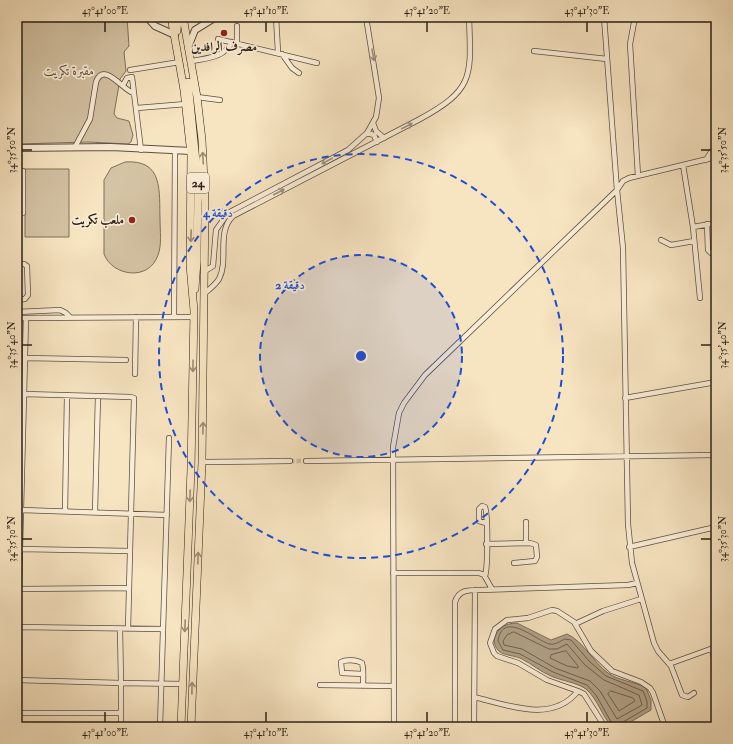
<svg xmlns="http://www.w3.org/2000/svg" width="733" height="744" font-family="'IM FELL Double Pica',Amiri,serif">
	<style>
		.green { fill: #d4c3a4; stroke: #7f715d }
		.water { fill: #b1a187; stroke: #7b6d5a }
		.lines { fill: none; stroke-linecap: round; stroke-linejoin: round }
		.shore { stroke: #6e604e; stroke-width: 1 }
		.minor-tunnel { stroke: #cebd9f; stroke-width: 4.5; stroke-dasharray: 4.5 2; stroke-linecap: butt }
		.minor-casing { stroke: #5d5041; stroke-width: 6 }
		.tertiary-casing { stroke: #5d5041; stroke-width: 8 }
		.primary-casing { stroke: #2a1f16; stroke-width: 8 }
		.minor { stroke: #faedd7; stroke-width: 4.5 }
		.tertiary { stroke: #faedd7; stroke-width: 6 }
		.primary { stroke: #f7e4c1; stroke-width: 7 }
		.oneway { stroke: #9c9080 }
		.oneway2 { stroke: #9b8b74 }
		.ticks { fill: none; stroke: #2a1f16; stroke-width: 1.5 }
		.ring { fill: none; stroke: #1d4ed8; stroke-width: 2; stroke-dasharray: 7 5 }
		.poi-dot { fill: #8f2418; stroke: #faedd7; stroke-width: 1.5 }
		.labels { text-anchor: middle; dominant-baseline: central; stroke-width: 3.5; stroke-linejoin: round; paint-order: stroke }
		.shield { fill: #faedd7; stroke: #685d50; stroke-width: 1 }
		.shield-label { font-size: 12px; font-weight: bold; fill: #2a1f16 }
		.poi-label { font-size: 13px; font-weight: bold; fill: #2a1f16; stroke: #faedd7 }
		.park-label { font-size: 13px; font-style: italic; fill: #5d5041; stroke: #faedd7 }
		.centre { fill: #1d4ed8; stroke: #faedd7; stroke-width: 2 }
		.ring-label { font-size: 12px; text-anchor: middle; font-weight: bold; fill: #1d4ed8; stroke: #faedd7; stroke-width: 3.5; stroke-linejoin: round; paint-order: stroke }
		.neatline { fill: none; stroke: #2a1f16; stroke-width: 1.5 }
		.ticks-label { font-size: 10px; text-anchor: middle; fill: #2a1f16 }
	</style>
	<rect width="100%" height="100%" fill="#f7e4c1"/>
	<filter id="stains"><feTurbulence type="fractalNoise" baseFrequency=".005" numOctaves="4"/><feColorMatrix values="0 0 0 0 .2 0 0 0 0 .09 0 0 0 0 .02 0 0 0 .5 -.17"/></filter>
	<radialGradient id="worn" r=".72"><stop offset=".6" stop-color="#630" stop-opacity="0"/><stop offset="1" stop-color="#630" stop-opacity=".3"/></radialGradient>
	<path class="green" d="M17 17H127L129 46 124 52 126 71 120 79 114 114 117 118 129 121 133 135 131 142 128 144 88 142 17 144Z
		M125 162C164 159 159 192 160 219 160 230 162 245 158 255 149 282 112 276 104 254V180L111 168Z
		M25 169H69V237H25Z"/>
	<path class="water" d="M517 623 551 640 567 634C583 641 593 662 608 673 619 681 634 681 646 688L651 700V710L622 727H612C602 716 597 698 586 689 576 682 562 681 551 676 541 672 532 664 522 659 510 653 497 658 494 641 496 629 505 623 517 623Z"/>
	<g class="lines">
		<path class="shore" d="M514 632 549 649H557L567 644 585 665 604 680 639 695 642 705 617 719 600 691 590 681 555 668 522 649 504 645 503 641 507 635Z
			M566 651 578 666V668L567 666 550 658 551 655Z
			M611 691 633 698 635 701 619 711 608 694Z
			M614 727 596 695 587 685 553 672 520 654 503 650 498 641C503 608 539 643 550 644 556 645 560 641 565 639L571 640 589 661 606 676 643 691 647 701V708L623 722 621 727"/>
		<path class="minor-tunnel" d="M290 461H306"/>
		<g class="minor-casing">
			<path id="minor" d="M276 17 278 52
				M635 17 630 44 638 176
				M237 26V43
				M218 39 317 63
				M534 51 607 59
				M282 54 292 68 299 73
				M192 61C207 58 224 58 232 42
				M130 70 180 62
				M123 85 127 78 132 77 141 150
				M197 97 220 100
				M137 108 186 104
				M373 123 376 131 384 138
				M367 133 374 135 377 142
				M75 147 90 119 96 82C104 60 124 92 134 93
				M706 160 711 152 716 150
				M683 165 693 227 700 298
				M17 215 23 213V171
				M707 224 708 250 711 253H716
				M693 227 716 223
				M661 240 671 245 694 241
				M17 264H24L27 266 28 295 25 299 17 300
				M205 271 213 266 216 230 228 213 348 150 367 133 376 117 379 98 366 17
				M205 293C210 289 215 285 219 279 229 260 216 232 233 216L420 119C475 89 471 76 469 17
				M17 312 60 310 66 313 70 317
				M174 317 175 151
				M17 318 194 317
				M26 358 126 360
				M135 374 136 317
				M24 394 131 397 134 398 128 629
				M625 398 716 382
				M306 461 716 455
				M202 462 290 461
				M21 510 167 515
				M65 511 67 395
				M95 512 98 396
				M526 522V543
				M486 544 530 543 536 545 537 557 535 561 514 563
				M629 547 716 527
				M19 549 130 551
				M393 573H479L484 575 492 589
				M485 576C488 567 488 515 485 507L482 506 479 509V521L486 523
				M19 589 129 588
				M575 624 603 611 641 599
				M18 627 163 629
				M120 629 121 683 182 684
				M712 649 716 667
				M669 664 716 647
				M17 665 26 318
				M363 674 342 673 341 662C346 659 357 660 362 663 364 670 363 678 363 686
				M17 680 121 683V727
				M320 685 394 686
				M578 691 547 680 518 663 497 656 494 653 490 643 495 629 507 620 528 618 552 610 557 611 574 622 591 651 612 671 641 682 650 688 653 693 665 727
				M694 693 688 697 682 695 671 666 658 651 654 643 632 563 628 524 623 248 617 190 623 181 629 178 716 157
				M474 697C508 705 552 724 578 691L584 694 605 727
				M17 713H121
				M160 727 169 438
				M394 727 393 447 399 413 404 403 425 375 617 190 604 17
				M455 727V602C459 589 470 590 481 590L628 585 637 583
				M474 727 475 590"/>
		</g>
		<g class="tertiary-casing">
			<path id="tertiary" d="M147 17 155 26 175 35
				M189 45 195 30 216 17
				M17 148 111 147 191 151"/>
		</g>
		<g class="primary-casing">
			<path id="primary" d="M171 17 184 90 191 155 190 265 194 311 191 469 181 727
				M183 17 197 97 202 140 205 202 202 462 191 727
				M177 31 178 17
				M188 82 198 181 197 261 195 289"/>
		</g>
		<use href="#minor" class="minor"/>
		<use href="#tertiary" class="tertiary"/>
		<use href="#primary" class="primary"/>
	</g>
	<defs><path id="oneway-shaft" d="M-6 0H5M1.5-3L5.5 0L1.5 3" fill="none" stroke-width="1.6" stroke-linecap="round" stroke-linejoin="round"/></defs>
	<g class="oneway">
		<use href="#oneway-shaft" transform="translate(373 55) rotate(80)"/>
		<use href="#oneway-shaft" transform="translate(407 126) rotate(-28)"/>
		<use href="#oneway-shaft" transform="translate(327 161) rotate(152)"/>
		<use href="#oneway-shaft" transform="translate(279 192) rotate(-27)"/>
	</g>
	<g class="oneway2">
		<use href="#oneway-shaft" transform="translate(203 158) rotate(-93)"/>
		<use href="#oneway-shaft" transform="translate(191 236) rotate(92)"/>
		<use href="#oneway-shaft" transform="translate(193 366) rotate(91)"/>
		<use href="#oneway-shaft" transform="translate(203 428) rotate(-89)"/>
		<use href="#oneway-shaft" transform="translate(190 496) rotate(92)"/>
		<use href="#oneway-shaft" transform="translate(198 558) rotate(-88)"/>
		<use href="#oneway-shaft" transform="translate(185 626) rotate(92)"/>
		<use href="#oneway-shaft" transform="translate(192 688) rotate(-89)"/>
	</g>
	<path class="ticks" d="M105 22V32M266 22V32M427 22V32M587 22V32M22 150H32M701 150H711M22 345H32M701 345H711M22 539H32M701 539H711M105 712V722M266 712V722M427 712V722M587 712V722"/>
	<circle cx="361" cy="356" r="101" fill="#1d4ed8" fill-opacity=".12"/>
	<g class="ring">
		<circle cx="361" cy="356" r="101"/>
		<circle cx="361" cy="356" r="202"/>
	</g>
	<g class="poi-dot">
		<circle cx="224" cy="33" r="4"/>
		<circle cx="132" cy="220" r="4"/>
	</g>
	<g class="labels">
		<rect class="shield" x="187" y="173" width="22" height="20" rx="3"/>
		<g class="shield-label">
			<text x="198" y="183">24</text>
		</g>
		<g class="poi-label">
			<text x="224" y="47">مصرف الرافدين</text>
			<text x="124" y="220" text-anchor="end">ملعب تكريت</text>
		</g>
		<g class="park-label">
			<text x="69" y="71">مقبرة تكريت</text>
		</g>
	</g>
	<circle cx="361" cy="356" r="6" class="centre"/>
	<g class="ring-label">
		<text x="218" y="217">4 دقيقة</text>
		<text x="290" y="289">2 دقيقة</text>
	</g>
	<rect width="733" height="744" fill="none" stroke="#f7e4c1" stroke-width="44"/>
	<rect x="22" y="22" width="689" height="700" class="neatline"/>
	<g class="ticks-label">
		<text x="105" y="14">43°41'00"E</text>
		<text x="266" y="14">43°41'10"E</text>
		<text x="427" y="14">43°41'20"E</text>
		<text x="587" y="14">43°41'30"E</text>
		<text transform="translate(11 150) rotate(-90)" y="4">34°35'50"N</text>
		<text transform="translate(722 150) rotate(-90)" y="4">34°35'50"N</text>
		<text transform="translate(11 345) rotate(-90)" y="4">34°35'40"N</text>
		<text transform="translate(722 345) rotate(-90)" y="4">34°35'40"N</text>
		<text transform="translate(11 539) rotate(-90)" y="4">34°35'30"N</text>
		<text transform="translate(722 539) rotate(-90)" y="4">34°35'30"N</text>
		<text x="105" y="736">43°41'00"E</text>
		<text x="266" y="736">43°41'10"E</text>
		<text x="427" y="736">43°41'20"E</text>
		<text x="587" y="736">43°41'30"E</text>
	</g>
	<rect width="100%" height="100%" filter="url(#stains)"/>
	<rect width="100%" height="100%" fill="url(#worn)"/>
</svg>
